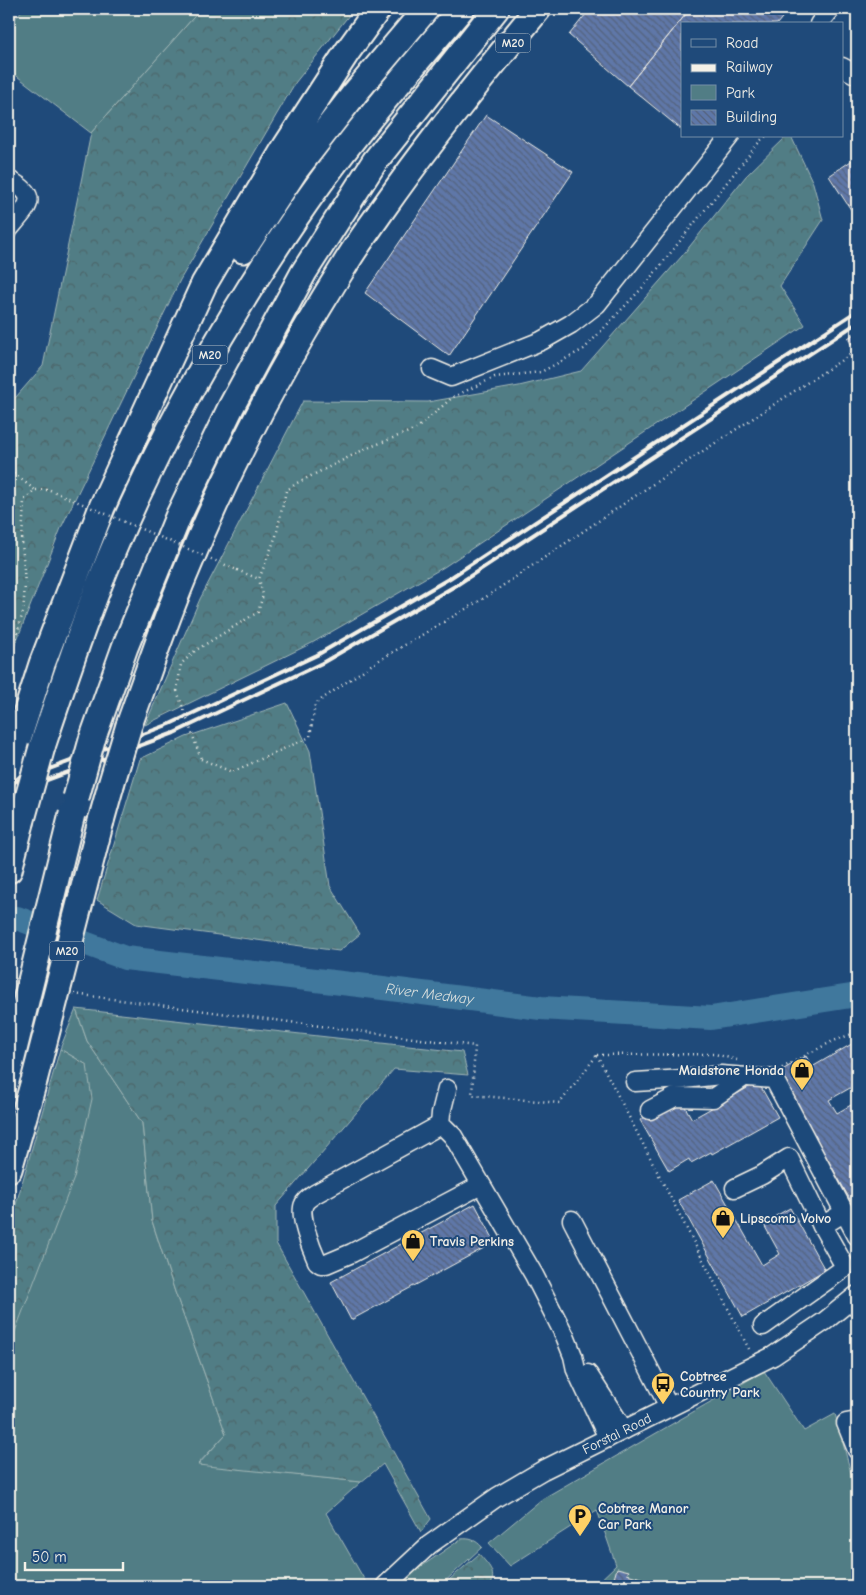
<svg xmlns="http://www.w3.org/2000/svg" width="866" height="1595" font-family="'Comic Neue',sans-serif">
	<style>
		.green { fill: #517d85; stroke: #a2b7b6 }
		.forest { fill: url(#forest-crowns); stroke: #a2b7b6 }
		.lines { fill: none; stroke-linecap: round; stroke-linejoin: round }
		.river { stroke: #41789d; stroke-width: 24 }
		.building { fill: url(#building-back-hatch); stroke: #f4f1e8 }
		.minor-casing { stroke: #f4f1e8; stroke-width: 21 }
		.highway-casing { stroke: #f4f1e8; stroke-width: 29 }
		.path { stroke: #f4f1e8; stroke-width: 2.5; stroke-dasharray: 1 4; stroke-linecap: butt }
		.minor { stroke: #1f4a7a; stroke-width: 18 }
		.highway { stroke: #1f4a7a; stroke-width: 25 }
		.rail { stroke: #f4f1e8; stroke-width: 4 }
		.highway-bridge-casing { stroke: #f4f1e8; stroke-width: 29; stroke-linecap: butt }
		.path-bridge { stroke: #f4f1e8; stroke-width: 2.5; stroke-dasharray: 1 4; stroke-linecap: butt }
		.highway-bridge { stroke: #1f4a7a; stroke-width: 25 }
		.labels { text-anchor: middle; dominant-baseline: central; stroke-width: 4; stroke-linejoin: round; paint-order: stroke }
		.shield { fill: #1f4a7a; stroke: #b4bfc7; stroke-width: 1 }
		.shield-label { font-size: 12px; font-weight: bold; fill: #f4f1e8 }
		.poi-label { font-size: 14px; font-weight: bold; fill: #f4f1e8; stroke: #1f4a7a; text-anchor: start }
		.street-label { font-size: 14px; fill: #f4f1e8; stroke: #1f4a7a }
		.water-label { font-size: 15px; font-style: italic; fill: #d9dfdd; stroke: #1f4a7a }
	</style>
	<defs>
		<pattern id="forest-crowns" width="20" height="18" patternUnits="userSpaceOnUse" patternTransform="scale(1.25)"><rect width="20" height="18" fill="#517d85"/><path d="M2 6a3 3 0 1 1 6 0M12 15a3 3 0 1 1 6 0" fill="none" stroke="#4d6569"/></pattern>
		<pattern id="building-back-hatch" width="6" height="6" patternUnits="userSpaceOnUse" patternTransform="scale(1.25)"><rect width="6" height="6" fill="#5e77a8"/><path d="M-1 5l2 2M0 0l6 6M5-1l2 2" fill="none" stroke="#55627c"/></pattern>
	</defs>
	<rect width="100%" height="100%" fill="#1f4a7a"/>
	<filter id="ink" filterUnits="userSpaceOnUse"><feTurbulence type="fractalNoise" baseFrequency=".02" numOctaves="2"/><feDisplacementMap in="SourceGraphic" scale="10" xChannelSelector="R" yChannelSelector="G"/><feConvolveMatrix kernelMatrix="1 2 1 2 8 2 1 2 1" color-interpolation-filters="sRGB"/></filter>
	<g filter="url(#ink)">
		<path class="green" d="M23 9H201L91 133 9 70V26Z
			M76 1009 87 1041 142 1123 152 1221 175 1292 226 1434 198 1464 361 1482 326 1513 368 1586H9V1345L87 1065 60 1049Z
			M764 1371 804 1431 835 1414 857 1495V1586H594L616 1565 597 1510 510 1566 489 1543 542 1499Z
			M461 1539C470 1538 476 1540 482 1547L440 1586H397L402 1580Z"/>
		<path class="forest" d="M201 9H354L295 83 180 280 61 528 9 660V405L43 366 91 133Z
			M787 136H791L813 183 823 220 780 286 805 325 444 567 312 643 145 725 200 599 303 401 428 402 519 386 581 371 682 256 746 176Z
			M287 703 310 751 330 886 360 934 339 951 136 924 97 900 140 759 186 737Z
			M76 1009 462 1052 468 1075 394 1069 276 1206V1243L431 1519 421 1532 383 1464 361 1482 198 1465 226 1434 175 1292 152 1221 142 1123 87 1041Z
			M60 1049 87 1065 92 1099 74 1178 9 1347V1229Z
			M479 1554C489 1566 496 1571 491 1586H442Z"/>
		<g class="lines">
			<path class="river" id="s1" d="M9 920 17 918 125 958 359 985 541 1008 711 1018 857 995"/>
		</g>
		<path class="building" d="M590 9H690L628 86 569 35Z
			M690 9H789L777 24H682V130L628 86Z
			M486 115 573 172 449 356 365 293Z
			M857 157V219L829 176Z
			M857 332V340L851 344 848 338Z
			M857 1041V1084L829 1100 837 1113 851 1105 857 1116V1212L779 1072 806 1056 812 1067Z
			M758 1082 778 1117 712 1154 711 1152 691 1163 689 1159 669 1171 640 1120 680 1098 692 1119Z
			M714 1180 762 1265 780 1254 763 1223 790 1208 825 1270 743 1317 678 1200Z
			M475 1204 495 1242 351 1320 331 1282Z
			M617 1568 629 1571 627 1574 651 1581 650 1586H612Z"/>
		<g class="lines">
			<g class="minor-casing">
				<g id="minor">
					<path d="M819 24 831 9"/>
					<path d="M842 67 857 75"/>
					<path d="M9 180C42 197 27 207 9 229"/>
					<path d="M432 369 451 377 541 341 571 324 597 304 730 136"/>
					<path d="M635 1082 684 1079 721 1075 774 1079 857 1236"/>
					<path d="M650 1110 675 1097 713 1098 744 1077"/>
					<path d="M440 1125 315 1194C311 1197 306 1199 304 1204 298 1215 312 1250 317 1261L321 1264H326L352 1253 481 1185"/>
					<path d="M440 1125 445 1128 453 1136 534 1275 565 1336 573 1356 576 1370 608 1438"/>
					<path d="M440 1125 441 1113 447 1089"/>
					<path d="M735 1188 762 1175 789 1158 822 1226 845 1212"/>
					<path d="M572 1220 669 1407"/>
					<path d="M763 1326 843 1269 844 1265 822 1226"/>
					<path d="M588 1374 624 1430"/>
					<path d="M857 1421 846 1423 857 1450"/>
					<path id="s2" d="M385 1586 429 1545 497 1497 543 1470 773 1356 825 1321 857 1295"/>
				</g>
			</g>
			<g class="highway-casing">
				<path id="highway" d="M243 250 296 169 355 93 426 9
					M129 725C148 673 165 620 187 569 231 461 287 356 349 258 359 242 371 226 382 210 431 140 484 74 538 9
					M92 740 125 647 178 517 231 407 304 272 375 161 496 9
					M42 747C71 660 100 573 140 490 185 394 238 302 298 214 347 142 405 75 461 9
					M9 767 42 664 102 507 204 284 286 146 347 52 378 9
					M101 821 111 785
					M9 870 21 823
					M9 1169 34 1081"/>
			</g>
			<path class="path" d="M9 481 13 473 35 490
				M237 570 259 579 276 536 286 491 297 483 365 449 416 429 453 397 495 377 541 372 584 349 644 286 760 141 766 136
				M9 662 23 612 25 585 22 542 24 500 35 490H50
				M177 691 181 664 196 650 258 612 263 595 259 579
				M201 759 232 772 310 737 315 704 371 665 486 597 662 478 857 350
				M74 994 475 1046 472 1095 560 1103 597 1055
				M597 1055 750 1351
				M597 1055 715 1054 737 1060
				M782 1068 831 1042 857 1032"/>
			<use href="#minor" class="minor"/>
			<use href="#highway" class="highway"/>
			<path class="rail" d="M9 784 170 724 317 655 450 578 857 311
				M9 794 174 733 322 663 455 586 857 323"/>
			<g class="highway-bridge-casing">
				<path id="highway-bridge" d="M111 785 129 725
					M76 798 92 740
					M21 823 42 747
					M9 1070 72 814
					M34 1081 101 821"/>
			</g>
			<path class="path-bridge" d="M50 490 237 570
				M177 691 201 759"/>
			<use href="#highway-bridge" class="highway-bridge"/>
		</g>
	</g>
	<defs>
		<g id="shop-pin" transform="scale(1.25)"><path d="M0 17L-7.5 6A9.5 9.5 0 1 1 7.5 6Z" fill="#ffd166" stroke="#1f4a7a"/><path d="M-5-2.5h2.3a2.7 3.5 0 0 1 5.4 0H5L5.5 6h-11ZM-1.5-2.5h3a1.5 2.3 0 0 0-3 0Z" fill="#111"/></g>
		<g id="bus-pin" transform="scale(1.25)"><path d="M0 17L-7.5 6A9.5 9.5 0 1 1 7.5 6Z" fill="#ffd166" stroke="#1f4a7a"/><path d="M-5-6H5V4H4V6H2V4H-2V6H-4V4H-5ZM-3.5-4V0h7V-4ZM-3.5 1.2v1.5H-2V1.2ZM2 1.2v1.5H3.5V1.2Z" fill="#111"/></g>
		<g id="parking-pin" transform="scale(1.25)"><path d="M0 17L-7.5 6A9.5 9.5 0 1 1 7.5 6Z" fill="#ffd166" stroke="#1f4a7a"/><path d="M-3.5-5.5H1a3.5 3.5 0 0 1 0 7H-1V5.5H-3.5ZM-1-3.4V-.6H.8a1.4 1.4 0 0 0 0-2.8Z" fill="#111"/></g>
	</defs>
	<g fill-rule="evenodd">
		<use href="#shop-pin" x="802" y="1070"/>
		<use href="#shop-pin" x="723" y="1218"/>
		<use href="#shop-pin" x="413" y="1241"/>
		<use href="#bus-pin" x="663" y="1384"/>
		<use href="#parking-pin" x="580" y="1516"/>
	</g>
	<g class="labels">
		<g class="shield">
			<rect x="495.5" y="33.5" width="35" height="19" rx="4"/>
			<rect x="192.5" y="345.5" width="35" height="19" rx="4"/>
			<rect x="49.5" y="941.5" width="35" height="19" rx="4"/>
		</g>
		<g class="shield-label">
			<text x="513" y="43">M20</text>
			<text x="210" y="355">M20</text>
			<text x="67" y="951">M20</text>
		</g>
		<g class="poi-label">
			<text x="784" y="1070" text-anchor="end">Maidstone Honda</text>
			<text x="740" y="1218">Lipscomb Volvo</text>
			<text x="430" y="1241">Travis Perkins</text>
			<text x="680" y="1376">Cobtree<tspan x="680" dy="16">Country Park</tspan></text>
			<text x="598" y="1508">Cobtree Manor<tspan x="598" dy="16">Car Park</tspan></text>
		</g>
		<g class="street-label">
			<text stroke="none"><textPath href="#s2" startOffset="279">Forstal Road</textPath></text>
		</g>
		<g class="water-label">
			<text stroke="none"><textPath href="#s1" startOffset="430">River Medway</textPath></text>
		</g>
	</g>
	<rect width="866" height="1595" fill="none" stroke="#1f4a7a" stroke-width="30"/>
	<rect x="15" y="15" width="836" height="1565" fill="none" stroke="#f4f1e8" stroke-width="2" filter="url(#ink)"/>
	<rect x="681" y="22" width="162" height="115" fill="#1f4a7a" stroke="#748da6"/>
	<rect x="691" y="39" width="25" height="8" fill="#1f4a7a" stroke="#748da6"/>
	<text x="726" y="48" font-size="15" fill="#f4f1e8">Road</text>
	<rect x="691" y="64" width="25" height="8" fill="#f4f1e8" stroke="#748da6"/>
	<text x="726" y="72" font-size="15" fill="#f4f1e8">Railway</text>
	<rect x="691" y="85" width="25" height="15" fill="#517d85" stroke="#748da6"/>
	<text x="726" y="98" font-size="15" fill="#f4f1e8">Park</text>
	<rect x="691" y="110" width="25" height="15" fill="url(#building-back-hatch)" stroke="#748da6"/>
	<text x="726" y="122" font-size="15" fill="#f4f1e8">Building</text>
	<path d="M25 1562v8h98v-8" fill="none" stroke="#f4f1e8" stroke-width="2.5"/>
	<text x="32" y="1562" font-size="15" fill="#f4f1e8" stroke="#1f4a7a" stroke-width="4" paint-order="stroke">50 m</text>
</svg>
